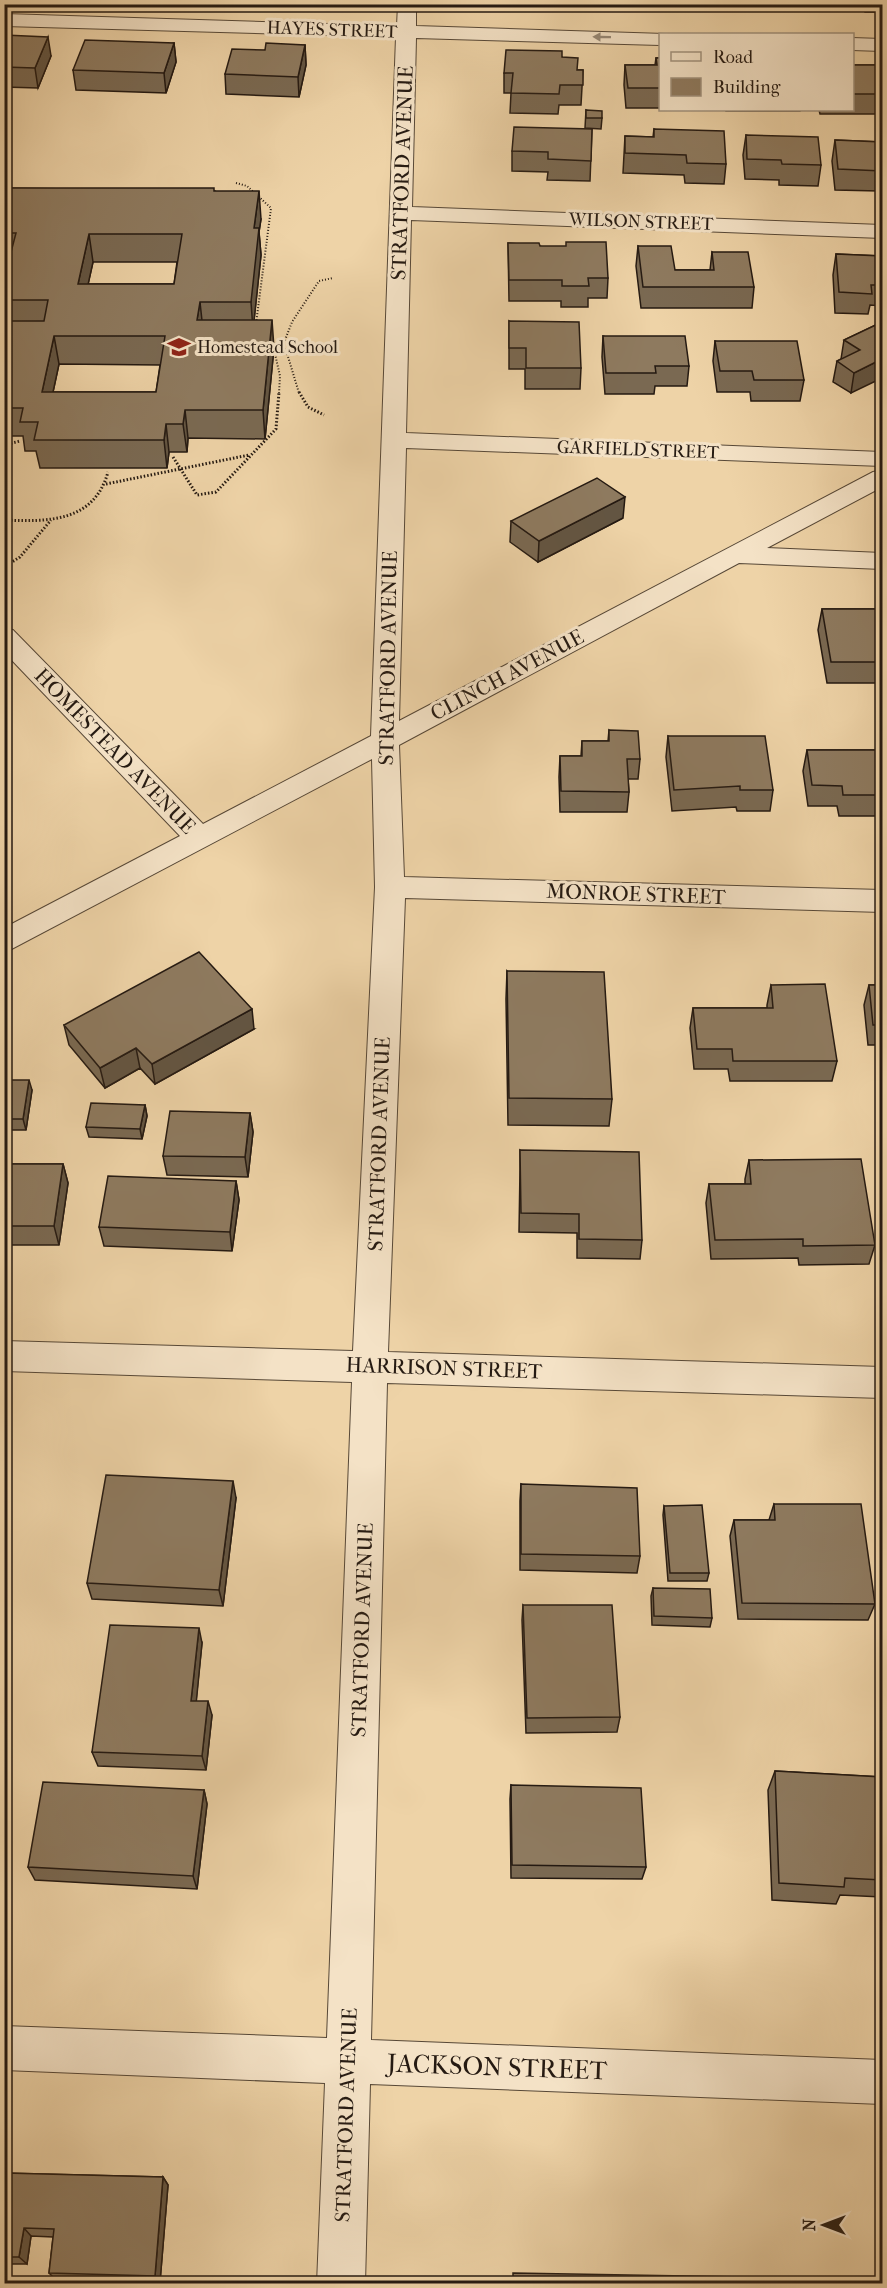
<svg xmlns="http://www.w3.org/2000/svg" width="887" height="2288" font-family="'IM FELL French Canon',serif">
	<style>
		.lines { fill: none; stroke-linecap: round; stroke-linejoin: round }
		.street-casing { stroke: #574837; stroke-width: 2 }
		.path-far1 { stroke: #251a12; stroke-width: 2; stroke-dasharray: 1 2; stroke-linecap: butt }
		.path { stroke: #251a12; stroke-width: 3; stroke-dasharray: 1.5 2; stroke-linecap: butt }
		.street { fill: #f4e2c6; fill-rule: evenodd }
		.wall { fill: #7a6952; stroke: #251a12; stroke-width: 1.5; fill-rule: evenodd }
		.shaded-wall { fill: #635542; stroke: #251a12; stroke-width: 1.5 }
		.building { fill: #8e7a5f; stroke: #251a12; stroke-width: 1.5; fill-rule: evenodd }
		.oneway { fill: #978875 }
		.labels { text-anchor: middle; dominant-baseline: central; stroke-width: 6; stroke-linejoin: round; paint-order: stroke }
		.far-street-label { font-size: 18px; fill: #251a12; stroke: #f4e2c6 }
		.far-poi-label { font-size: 18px; fill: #251a12; stroke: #f4e2c6; text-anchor: start }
		.street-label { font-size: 21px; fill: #251a12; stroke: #f4e2c6 }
		.near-street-label { font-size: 26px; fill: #251a12; stroke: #f4e2c6 }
	</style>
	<rect width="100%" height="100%" fill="#eed3a7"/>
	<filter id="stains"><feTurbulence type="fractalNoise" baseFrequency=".00333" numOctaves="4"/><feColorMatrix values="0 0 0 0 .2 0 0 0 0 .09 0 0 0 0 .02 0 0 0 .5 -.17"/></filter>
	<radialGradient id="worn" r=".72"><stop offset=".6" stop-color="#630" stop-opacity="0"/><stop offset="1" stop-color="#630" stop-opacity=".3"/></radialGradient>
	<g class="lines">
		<g class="street-casing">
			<path id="street" d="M398 4H416V26L665 34H660V45L416 38 412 207 882 225V238L411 220 406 433 882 452V466L406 448 399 721 873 472 882 470V487L767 548 882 553V569L739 563 399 745 404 877 882 890V912L405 898 388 1352 882 1367V1398L387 1383 371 2040 882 2060V2104L370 2084 365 2284H317L325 2083 4 2070V2026L327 2038 352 1382 4 1371V1341L353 1351 375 887 372 759 4 953V928L180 836 4 652V628L13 630 203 824 371 736 396 37 4 26V14L397 26Z
				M852 38 882 39V51L852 50Z"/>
		</g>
		<path class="path-far1" d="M236 183 247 186 271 208 256 324
			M276 343 285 340 292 322 319 281 333 278
			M272 345H328
			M273 345 280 376 279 393
			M276 346 286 350 299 393"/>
		<path class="path" d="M299 392 308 407 324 415
			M4 445 20 441
			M173 457 197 495 216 492 276 429 279 392
			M106 484 249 455
			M4 520C49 522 94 522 108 472
			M4 567 20 557 51 520"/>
		<use href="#street" class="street"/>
	</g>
	<path class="wall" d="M718 4H751V8H719Z
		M803 4H836V11H804Z
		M862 4H882V12H865Z
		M4 35 51 56 38 88 4 87Z
		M174 43 176 62 166 93 76 90 73 70Z
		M305 45 306 65 299 97 226 94 225 74 265 50Z
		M562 57 577 70H583L581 105H559L558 114 510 113 511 93H504V73Z
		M656 58H660V108H626L624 85 625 65H655Z
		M852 65H882V114H820L819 110H852Z
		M586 110 602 118 601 129 585 128Z
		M726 110H801L800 111H726Z
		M592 129 590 181 547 180 548 172 512 171V151Z
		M654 129 726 164 724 184 685 183 684 175 623 173 625 136 653 137Z
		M746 135 821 165 818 186 779 185V180L745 179 743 155Z
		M835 140 882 142V187H880L879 191 835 190 832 161Z
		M4 188 215 191 261 219 259 232 261 255 254 320 274 348 265 439 188 438 187 452H169L167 468H40L36 451H25L23 436H4V279L9 260H4ZM93 262H177L174 284H88ZM59 364 160 365 156 392H53Z
		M508 243 540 246 608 278 607 298H588V307H561V301H509Z
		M638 246 675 270H710L712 252 754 287 752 308H641L636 266Z
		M836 254 882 256V306L870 305 868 314 835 313 833 275Z
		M509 321 581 368 580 389H525V369H509Z
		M882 322 851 393 833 382 837 361 841 359 844 340Z
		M603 336 689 366 687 386H655L654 394H605L602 357Z
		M715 341 804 380 800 401H751L750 392H717L713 361Z
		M623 518 538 562 510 542 511 521Z
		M822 609H882V683H827L818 630Z
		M609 730 640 759 638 779H628L629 792 627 812H560L559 777 560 756H581L582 741H608Z
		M668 736 773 790 770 811H737L736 807 672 811 666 757Z
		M807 750H882V816H839L837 806H808L803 771Z
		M507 971 612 1099 609 1126 508 1125 506 999Z
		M771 985 837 1061 832 1081H730L728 1069H694L690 1028 693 1008H767V1005Z
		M869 985H882V1045H868L864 1005Z
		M64 1025 254 1029 155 1084 140 1068 105 1088 69 1045Z
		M4 1080 32 1090 26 1130H4Z
		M145 1105 147 1116 142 1139 89 1137 86 1127Z
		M250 1113 253 1132 248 1177 167 1175 163 1156Z
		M520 1150 642 1240 640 1259 577 1258V1233L519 1232 520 1169Z
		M749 1160 875 1245 869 1264 799 1265 798 1258 711 1259 706 1203 709 1184H745V1179Z
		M4 1164H63L68 1183 59 1245H4Z
		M236 1181 239 1200 232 1251 104 1246 99 1227Z
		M521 1484 640 1556 637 1573 520 1570V1501Z
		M236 1498 223 1606 92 1599 87 1583Z
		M774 1504 875 1604 868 1620 738 1619 730 1536 734 1520H769Z
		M664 1506 709 1573 707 1581H668L663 1515Z
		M653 1588 712 1618 710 1627 652 1625 651 1596Z
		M523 1605 620 1717 617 1732 526 1733 522 1620Z
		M202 1643 196 1701 212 1715 206 1770 98 1766 92 1752Z
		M775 1771 882 1777V1897L840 1895 836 1904 772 1900 768 1790Z
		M511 1785 646 1867 642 1879 511 1878 510 1799Z
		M204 1790 207 1804 197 1889 35 1880 28 1867Z
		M4 2173 163 2177 168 2185 160 2282 56 2280 49 2273 53 2237 31 2236 27 2264H4Z"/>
	<path class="shaded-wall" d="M48 37 51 56 38 88 35 68Z
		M174 43 176 62 166 93 164 73Z
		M305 45 306 65 299 97 298 77Z
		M259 191 261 219 259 232 261 255 253 330 251 302 254 228Z
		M89 234 93 262 82 312 78 284Z
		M200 302 203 330 197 320Z
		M272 320 274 348 265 439 263 410Z
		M54 336 59 364 47 420 42 392Z
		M882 359V378L851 393 854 373Z
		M185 410 188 438 187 452 183 424Z
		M166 424 169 452 167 468 164 440Z
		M625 497 623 518 538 562 539 541Z
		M4 816 7 826 4 827Z
		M252 1009 254 1029 155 1084 152 1064Z
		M136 1048 140 1068 105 1088 100 1068Z
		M29 1080 32 1090 26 1130 23 1119Z
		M145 1105 147 1116 142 1139 140 1129Z
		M250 1113 253 1132 248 1177 245 1157Z
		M63 1164 68 1183 59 1245 54 1226Z
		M236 1181 239 1200 232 1251 230 1232Z
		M233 1481 236 1498 223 1606 219 1590Z
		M199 1628 202 1643 195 1715 191 1701Z
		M208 1701 212 1715 206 1770 202 1756Z
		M204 1790 207 1804 197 1889 193 1876Z
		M163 2177 168 2185 160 2282 155 2276Z
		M24 2228 31 2236 27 2264 19 2257Z"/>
	<path class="building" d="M4 35 48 37 35 68 4 67Z
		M85 40 174 43 164 73 73 70Z
		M266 43 305 45 298 77 225 74 232 49 265 50Z
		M506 50 562 51V57L578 58 577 70H583V85H560L559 94 511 93 513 73H504Z
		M656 58H660V88H628L625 65H657Z
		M852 65H882V94H852Z
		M586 110 602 111V118H586Z
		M514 127 592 129 591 161 548 159V152L512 151Z
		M654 129 724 131 726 164 687 163 686 155 625 153V136L654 137Z
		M746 135 818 137 821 165 782 164 781 160 747 159Z
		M835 140 882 142V171L838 169Z
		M4 188H214V191H259L254 228H259L251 302H200L197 320H272L263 410H185L183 424H166L164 440H34L38 422H20L23 408H4V321H44L48 300H4V279L16 233H4ZM89 234H182L174 284H78ZM54 336H165L156 392H42Z
		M566 242H606L608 278H588L589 286H562V280H509L508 243H539L540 246H566Z
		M638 246H671L675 270H714L712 252H748L754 287H643Z
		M836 254 882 256V285H871L872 294 839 292Z
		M509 321 579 322 581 368H526V348H509Z
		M882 322V359L854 373 837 361 860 350 844 340Z
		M603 336H685L689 366H655L656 373H606Z
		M715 341H797L804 380H754L752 371H720Z
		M597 478 625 497 539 541 511 521Z
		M822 609H882V662H831Z
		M609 730 638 731 640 759H627L629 792 561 791 560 756H582V741H609Z
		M668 736H765L773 790H740V786L674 790Z
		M807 750H882V795H843L842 786 812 785Z
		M199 952 252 1009 152 1064 136 1048 100 1068 64 1025Z
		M507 971 604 972 612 1099 509 1098Z
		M825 984 837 1061H733L732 1049H697L693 1008H773L771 985Z
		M869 985H882V1025H873Z
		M4 1080H29L23 1119H4Z
		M91 1103 145 1105 140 1129 86 1127Z
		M170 1111 250 1113 245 1157 163 1156Z
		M520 1150 639 1152 642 1240 579 1239V1214L521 1213Z
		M861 1159 875 1245 803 1246V1239L715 1240 709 1184H751L749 1160Z
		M4 1164H63L54 1226H4Z
		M108 1176 236 1181 230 1232 99 1227Z
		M106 1475 233 1481 219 1590 87 1583Z
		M521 1484 637 1488 640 1556 521 1554Z
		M774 1504H861L875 1604 742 1603 734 1520H775Z
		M702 1505 709 1573H670L664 1506Z
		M653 1588 710 1589 712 1618 654 1616Z
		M523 1605H612L620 1717 527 1718Z
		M110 1625 199 1628 191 1701H208L202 1756 92 1752Z
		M775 1771 882 1777V1880L845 1878 844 1887 779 1883Z
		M43 1782 204 1790 193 1876 28 1867Z
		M511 1785 641 1788 646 1867 512 1865Z
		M4 2173 163 2177 155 2276 49 2273 54 2229 24 2228 19 2257H4Z
		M513 2273 745 2277V2283H513Z"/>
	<defs><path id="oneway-solid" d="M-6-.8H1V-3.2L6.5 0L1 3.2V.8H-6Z" transform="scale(1.5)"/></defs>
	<use class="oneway" href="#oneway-solid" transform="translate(602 37) rotate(-179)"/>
	<defs>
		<g id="school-bare" transform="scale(1.8)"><path d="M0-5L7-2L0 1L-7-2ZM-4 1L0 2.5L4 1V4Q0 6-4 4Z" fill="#8f2418" stroke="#f4e2c6" stroke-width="2.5" paint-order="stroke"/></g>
	</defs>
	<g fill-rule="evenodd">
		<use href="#school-bare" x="179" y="347"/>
	</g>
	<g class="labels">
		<g class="far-street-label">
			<text transform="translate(332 30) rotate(2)">HAYES STREET</text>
			<text transform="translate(641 222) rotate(2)">WILSON STREET</text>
			<text transform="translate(638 450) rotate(2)">GARFIELD STREET</text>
		</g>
		<g class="far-poi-label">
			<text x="197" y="347">Homestead School</text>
		</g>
		<g class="street-label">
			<text transform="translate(402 173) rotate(-88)">STRATFORD AVENUE</text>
			<text transform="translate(388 658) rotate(-89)">STRATFORD AVENUE</text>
			<text transform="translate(507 675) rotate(-28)">CLINCH AVENUE</text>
			<text transform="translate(115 751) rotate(46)">HOMESTEAD AVENUE</text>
			<text transform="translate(636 894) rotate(2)">MONROE STREET</text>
			<text transform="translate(379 1144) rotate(-88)">STRATFORD AVENUE</text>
			<text transform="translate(444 1368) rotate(2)">HARRISON STREET</text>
			<text transform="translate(362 1630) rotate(-88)">STRATFORD AVENUE</text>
			<text transform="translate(346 2115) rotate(-88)">STRATFORD AVENUE</text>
		</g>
		<g class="near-street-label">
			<text transform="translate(497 2067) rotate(2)">JACKSON STREET</text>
		</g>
	</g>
	<rect width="887" height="2288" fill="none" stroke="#eed3a7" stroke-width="24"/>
	<rect x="6" y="6" width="875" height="2276" fill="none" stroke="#251a12" stroke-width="3"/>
	<rect x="12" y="12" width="863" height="2264" fill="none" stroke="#251a12" stroke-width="1.5"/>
	<rect x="659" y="33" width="195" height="78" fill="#f4e2c6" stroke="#a1927e" stroke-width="1.5"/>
	<rect x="671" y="52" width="30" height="9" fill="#f4e2c6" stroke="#a1927e" stroke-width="1.5"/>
	<text x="713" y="63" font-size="18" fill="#251a12">Road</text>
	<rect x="671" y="78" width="30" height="18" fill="#8e7a5f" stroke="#a1927e" stroke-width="1.5"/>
	<text x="713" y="93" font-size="18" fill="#251a12">Building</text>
	<g transform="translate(824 2225) rotate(270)" stroke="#f4e2c6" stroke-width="4.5" paint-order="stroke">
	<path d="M0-4.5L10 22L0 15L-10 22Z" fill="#251a12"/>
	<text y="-9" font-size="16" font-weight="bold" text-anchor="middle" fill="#251a12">N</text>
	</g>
	<rect width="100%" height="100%" filter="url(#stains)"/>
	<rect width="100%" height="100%" fill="url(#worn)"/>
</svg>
